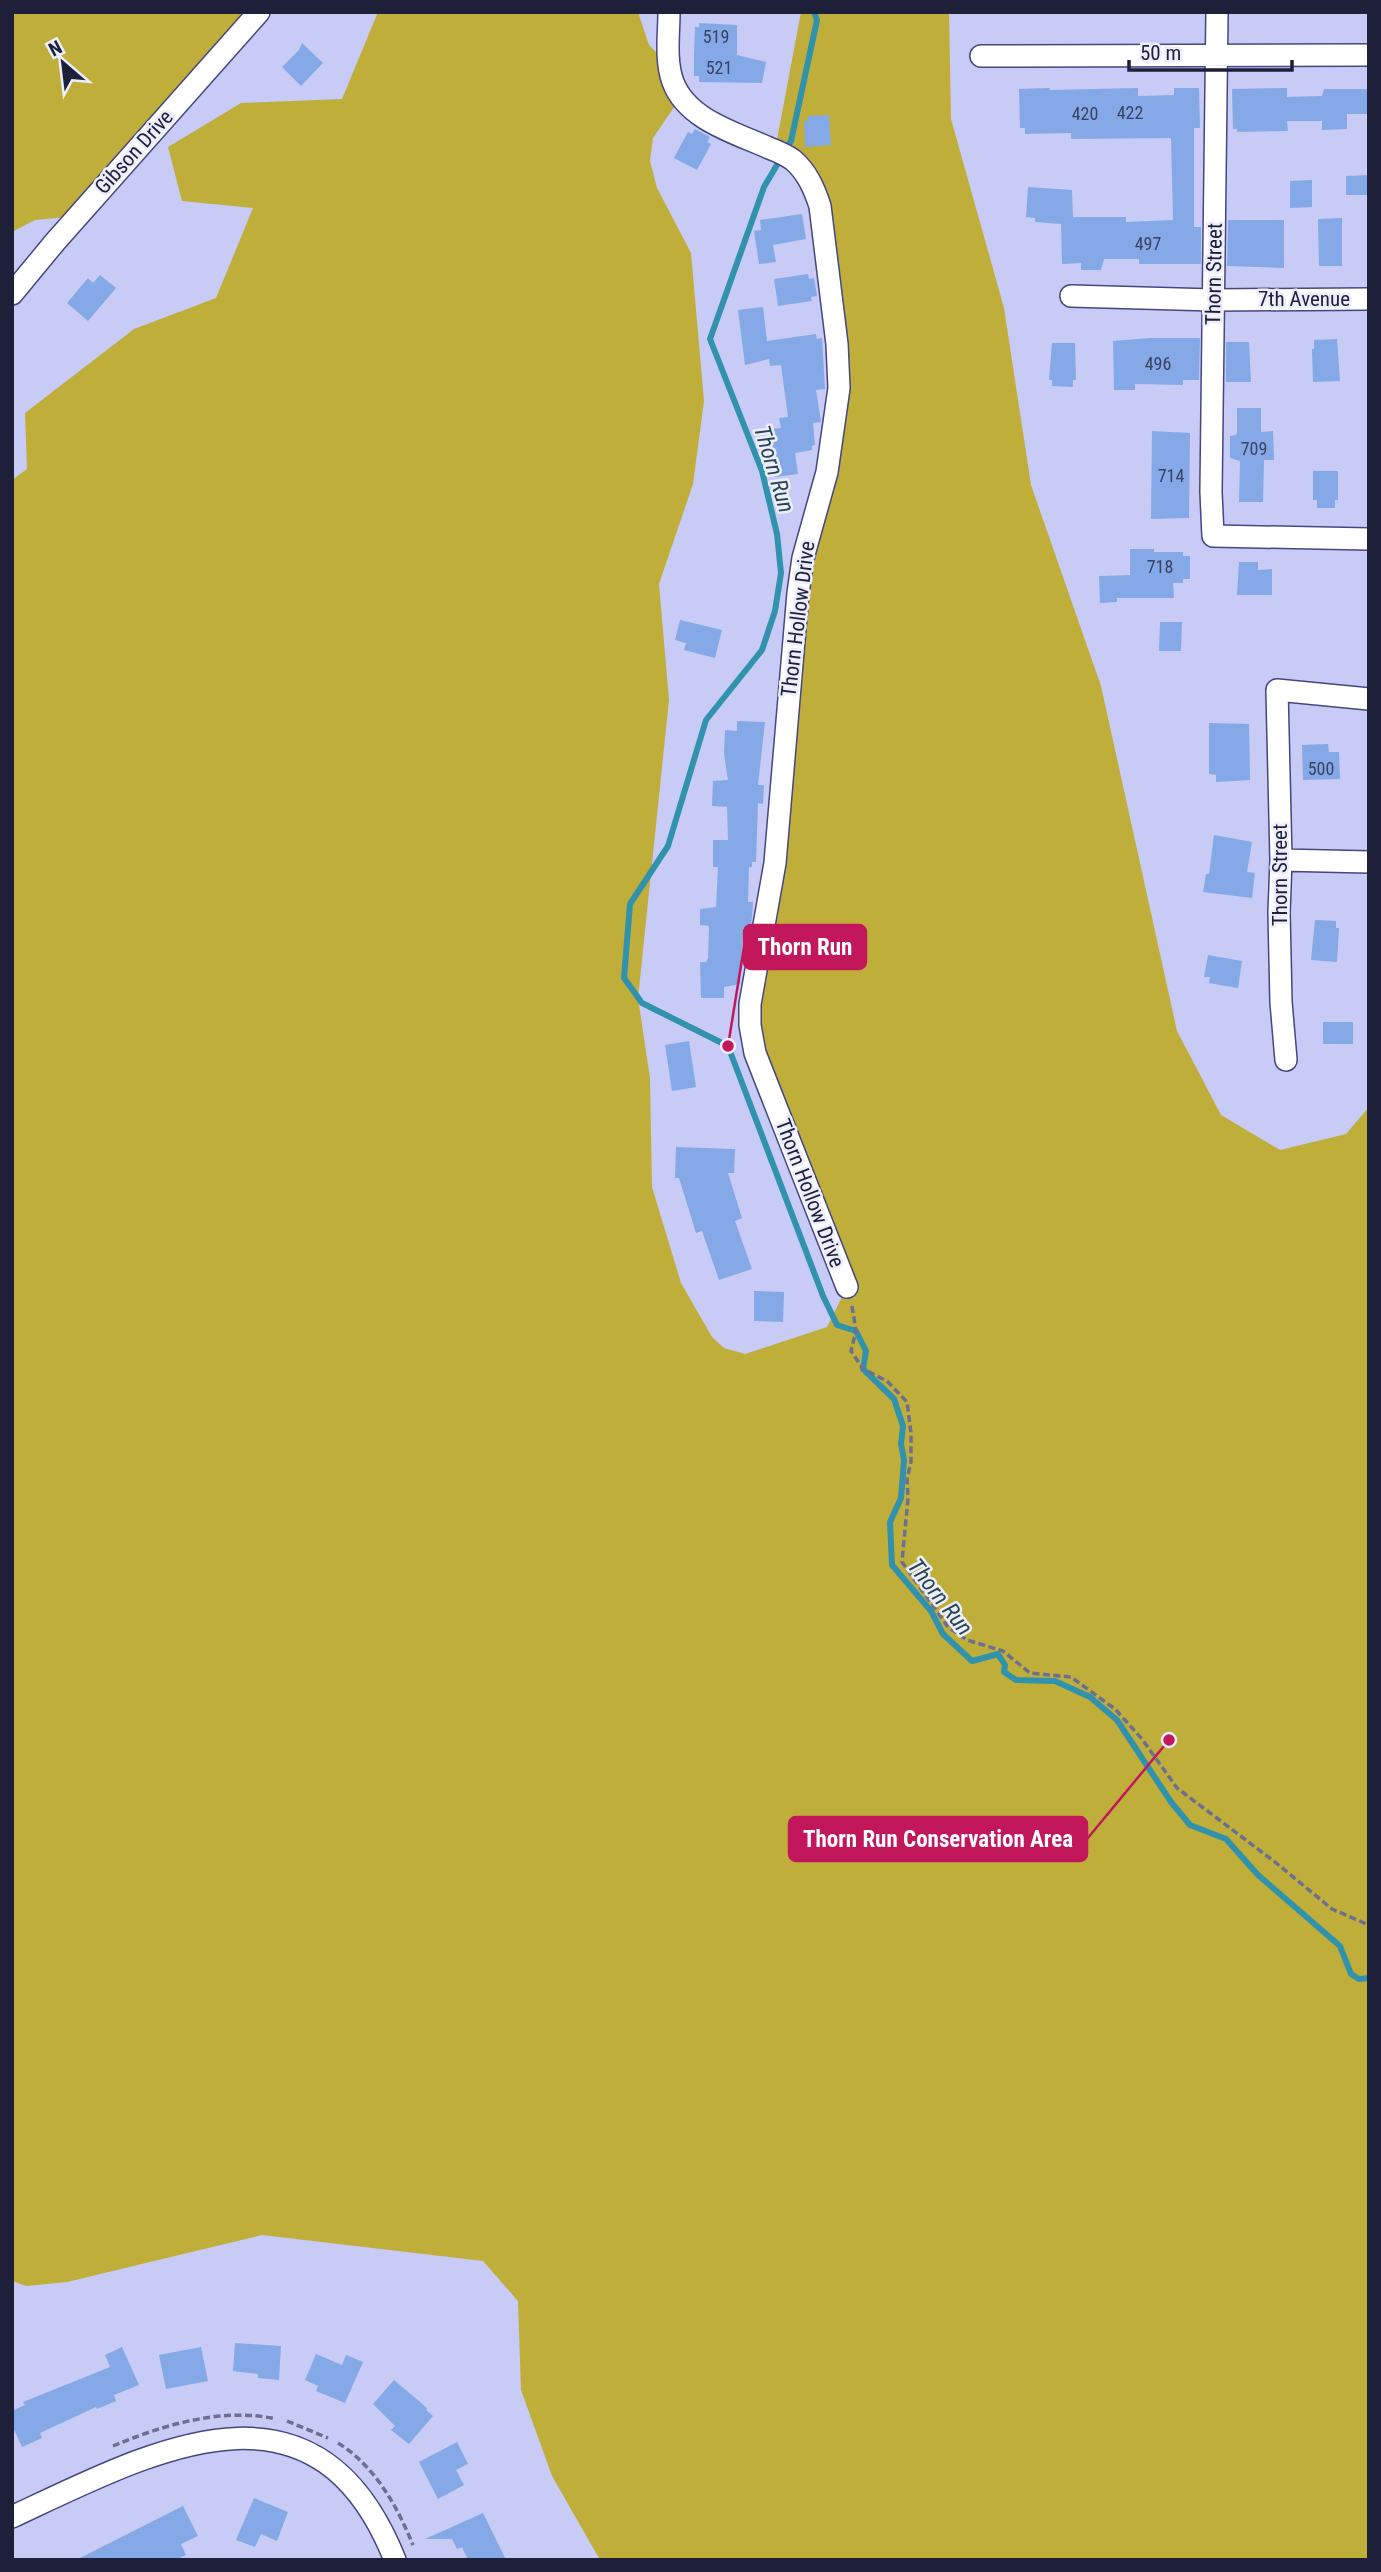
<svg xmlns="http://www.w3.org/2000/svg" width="1381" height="2572" font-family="'Roboto Condensed',sans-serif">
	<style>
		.green { fill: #bfae3a }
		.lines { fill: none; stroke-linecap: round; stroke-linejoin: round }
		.stream { stroke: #3192ae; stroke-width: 6 }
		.building { fill: #85a9e6 }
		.street-casing { stroke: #454682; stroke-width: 24 }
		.path { stroke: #6d6f91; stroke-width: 3.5; stroke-dasharray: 7 3.5; stroke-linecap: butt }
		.street { stroke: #fff; stroke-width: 21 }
		.labels { text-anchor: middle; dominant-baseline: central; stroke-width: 5; stroke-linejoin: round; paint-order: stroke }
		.number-label { font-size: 18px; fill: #384264 }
		.street-label { font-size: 21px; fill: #1e1f39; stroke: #eceefd }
		.water-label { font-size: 23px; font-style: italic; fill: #29464f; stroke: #eceefd }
		.leader { fill: none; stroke: #c2185b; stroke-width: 2.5 }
		.callout-dot { fill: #c2185b; stroke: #eceefd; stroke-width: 2.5 }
		.callout { fill: #c2185b; stroke: #c2185b; stroke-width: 2.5 }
		.callout-label { font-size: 23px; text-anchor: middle; font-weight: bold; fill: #fff }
	</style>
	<rect width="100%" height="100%" fill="#c7cbf5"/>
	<path class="green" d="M12 12H259L77 216 35 220 12 232Z
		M378 12H638L649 45 669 65 681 97 653 138 650 161 657 188 691 253 704 401 693 484 659 584 669 700 638 998 650 1078 652 1187 681 1283 712 1337 724 1348 745 1354 827 1327 847 1287 755 1053 791 660 835 425 820 206 775 150 801 12H949L951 119 1004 308 1031 485 1101 686 1177 1031 1221 1115 1280 1150 1346 1134 1369 1107V2560H600L552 2476 521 2390 518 2301 483 2261 262 2235 67 2282 26 2286 12 2281V480L27 469 25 413 134 329 216 298 253 208 182 201 168 147 241 103 342 99Z"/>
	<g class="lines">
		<path class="stream" d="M814 12 817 20 791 141 764 187 710 339 762 471 777 534 781 573 775 611 762 650 706 720 668 846 630 904 624 978 642 1003 728 1046 823 1296 837 1325 856 1331 866 1351 863 1369 894 1399 903 1426 901 1444 904 1460 901 1498 890 1522 892 1565 931 1611 943 1634 972 1661 998 1654 1005 1665 1004 1672 1016 1680 1055 1681 1090 1697 1117 1720 1171 1802 1190 1825 1226 1839 1258 1875 1340 1946 1351 1974 1359 1979 1369 1978"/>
	</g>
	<path class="building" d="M699 23 737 25V55L766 62 762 83 699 82V76H694V57L695 27H699Z
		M302 43 323 63 301 86 282 67 299 50Z
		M1050 88V90L1138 88V96L1174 95V88H1199L1200 128H1194V227H1201V264H1139V259H1104L1101 270H1081V263L1062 264 1061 224 1035 222V218L1026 217 1028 187 1072 190 1073 217H1126V222L1173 220 1171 138 1071 139V133L1025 134V128H1020L1019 89Z
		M1287 88V97L1322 96 1324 89H1369V114H1347V129L1322 130V121H1287L1288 131 1237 132V129H1233L1232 89Z
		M829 115 831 145 805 147 804 121H808V116Z
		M695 129 710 137 707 142 711 144 697 170 674 158 688 132 692 134Z
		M1369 175V195H1346V176Z
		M1312 180V207L1290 208V181Z
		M802 214 806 239 773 245 776 262 759 264 754 231 761 230 760 220Z
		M1342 218V266H1319L1318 219Z
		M1228 220H1284V268L1227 266Z
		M808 274 809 279 814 278 817 296 811 297 812 301 778 306 774 279Z
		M100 275 116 288 88 321 67 303 88 278 93 283Z
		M763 307 767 341 816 334 817 339 822 338 825 389 816 390 821 422 813 423 815 445 812 446V450L795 453 798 474 775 477 770 429 781 428 779 418 788 417 781 365 770 366 769 359 745 365 738 310Z
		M1150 338H1200L1199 380H1183V385L1135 384V390H1114L1113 341Z
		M1337 339 1340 381 1313 382 1312 349H1314V340Z
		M1226 342H1249L1251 382H1226Z
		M1052 343H1075L1076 380H1073V387L1052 386V380H1049Z
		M1237 408H1261V432L1273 431 1274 460H1264L1263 502H1239L1240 461 1230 458V436L1236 435 1237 432Z
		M1152 431 1190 433 1189 518 1151 519Z
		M1313 471H1338V500H1335V508H1317V500H1313Z
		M1130 549H1154V552H1183V556H1190V579H1183V583H1173L1174 598H1117V602L1100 603 1099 576 1130 575Z
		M1239 562H1258V570L1272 569V595H1237Z
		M680 620 722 630 715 658 684 650 686 643 675 640Z
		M1160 622H1182L1181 651H1159Z
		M737 721 765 722 758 785H764L763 804 758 803 756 862H752V867H749L748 902H753L752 917 751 925H748V928H743L740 984 724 987V998H701L700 962H706L708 958 709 926 700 925V909L716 907 718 867H713V840H728L727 807 712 806 713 781 728 780 724 754 725 730 737 731Z
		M1209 723 1249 724 1250 780 1216 782V775L1209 774Z
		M1328 744 1329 752H1339L1340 779 1303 780 1302 745Z
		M1214 835 1252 842 1247 872 1255 873 1252 898 1203 892 1206 874H1209Z
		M1315 920 1336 921V928H1339L1337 962 1311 960Z
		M1208 955 1242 961 1238 988 1209 983 1210 977H1204Z
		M1323 1022H1353V1044H1323Z
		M689 1041 696 1087 672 1091 665 1045Z
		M676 1147 735 1149 734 1173H728L742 1218 735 1221 752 1269 719 1280 702 1231 696 1233 679 1178H675Z
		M754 1291 784 1292 783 1322 754 1321Z
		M235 2343 281 2346 279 2380 258 2378V2374L233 2371Z
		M122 2347 139 2385 114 2395 116 2401 97 2409 96 2407 40 2433 42 2438 22 2447 12 2425V2411L25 2405 23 2402 110 2367 105 2355Z
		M201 2347 208 2381 166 2389 159 2355Z
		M316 2354 342 2365 346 2355 363 2362 345 2403 316 2391 318 2386 305 2380Z
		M394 2380 427 2408 426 2410 433 2416 409 2444 391 2430 395 2426 373 2404Z
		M457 2442 468 2464 456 2470 464 2485 438 2499 419 2462Z
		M254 2498 288 2512 277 2541 261 2534 255 2547 236 2540Z
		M183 2506 198 2536 181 2544 186 2555 175 2560H76Z
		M483 2513 506 2560H468L462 2547 457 2549 452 2539H425Z"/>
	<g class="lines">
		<g class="street-casing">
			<path id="street" d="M669 12C669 34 665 61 673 82 687 120 736 133 769 148 777 151 786 155 793 160 807 172 814 188 820 206L837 344 839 388 827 472 803 558 798 593 775 863 750 1004V1025L755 1053 847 1287
				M1217 12 1211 492 1213 536 1369 539
				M981 56 1369 55
				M12 294 55 242 259 12
				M1071 296 1213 300 1369 299
				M1281 860 1369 862
				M1286 1060 1281 1002 1279 913 1281 860 1277 690 1369 699
				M12 2517C153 2451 316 2361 395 2560"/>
		</g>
		<path class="path" d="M852 1306 856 1331 851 1351 863 1369 887 1381 907 1402 911 1433V1462L907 1479 908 1498 902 1562 948 1627 967 1640 1003 1651 1030 1673 1071 1677 1115 1709 1142 1739 1177 1788 1275 1862 1332 1909 1369 1925
			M287 2421 328 2438
			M338 2443C375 2466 397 2506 413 2545
			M113 2446C163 2425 222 2407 276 2419"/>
		<use href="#street" class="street"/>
	</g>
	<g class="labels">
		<g class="number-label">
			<text x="716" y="36">519</text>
			<text x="719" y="67">521</text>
			<text x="1130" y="112">422</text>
			<text x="1085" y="113">420</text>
			<text x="1148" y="243">497</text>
			<text x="1158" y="363">496</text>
			<text x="1254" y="448">709</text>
			<text x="1171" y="475">714</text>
			<text x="1160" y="566">718</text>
			<text x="1321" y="768">500</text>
		</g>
		<g class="street-label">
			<text transform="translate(134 152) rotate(-48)">Gibson Drive</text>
			<text transform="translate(1214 274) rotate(-89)">Thorn Street</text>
			<text x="1304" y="299">7th Avenue</text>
			<text transform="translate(798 619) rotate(-83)">Thorn Hollow Drive</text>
			<text transform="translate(1280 875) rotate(-90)">Thorn Street</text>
			<text transform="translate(810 1193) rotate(69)">Thorn Hollow Drive</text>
		</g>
		<g class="water-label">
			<text transform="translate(774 469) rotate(73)">Thorn Run</text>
			<text transform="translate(940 1597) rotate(52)">Thorn Run</text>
		</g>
	</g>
	<path class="leader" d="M728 1046L744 947M1169 1740L1087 1839"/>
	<g class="callout-dot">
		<circle cx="728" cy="1046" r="7"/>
		<circle cx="1169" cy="1740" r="7"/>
	</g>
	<g class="callout">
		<rect x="744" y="925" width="122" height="44" rx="7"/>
		<rect x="789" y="1817" width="298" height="44" rx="7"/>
	</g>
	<g class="callout-label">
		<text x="805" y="955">Thorn Run</text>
		<text x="938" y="1847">Thorn Run Conservation Area</text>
	</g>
	<rect width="1381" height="2572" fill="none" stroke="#1e1f39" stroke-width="28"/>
	<g transform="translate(63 63) rotate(332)" stroke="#eceefd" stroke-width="5" paint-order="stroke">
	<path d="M0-5L12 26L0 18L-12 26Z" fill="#1e1f39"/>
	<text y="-10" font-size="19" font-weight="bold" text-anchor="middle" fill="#1e1f39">N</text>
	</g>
	<path d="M1129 60v10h163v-10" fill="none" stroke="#1e1f39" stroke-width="3.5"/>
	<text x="1140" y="60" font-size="21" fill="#1e1f39" stroke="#eceefd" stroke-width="5" paint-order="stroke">50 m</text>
</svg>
